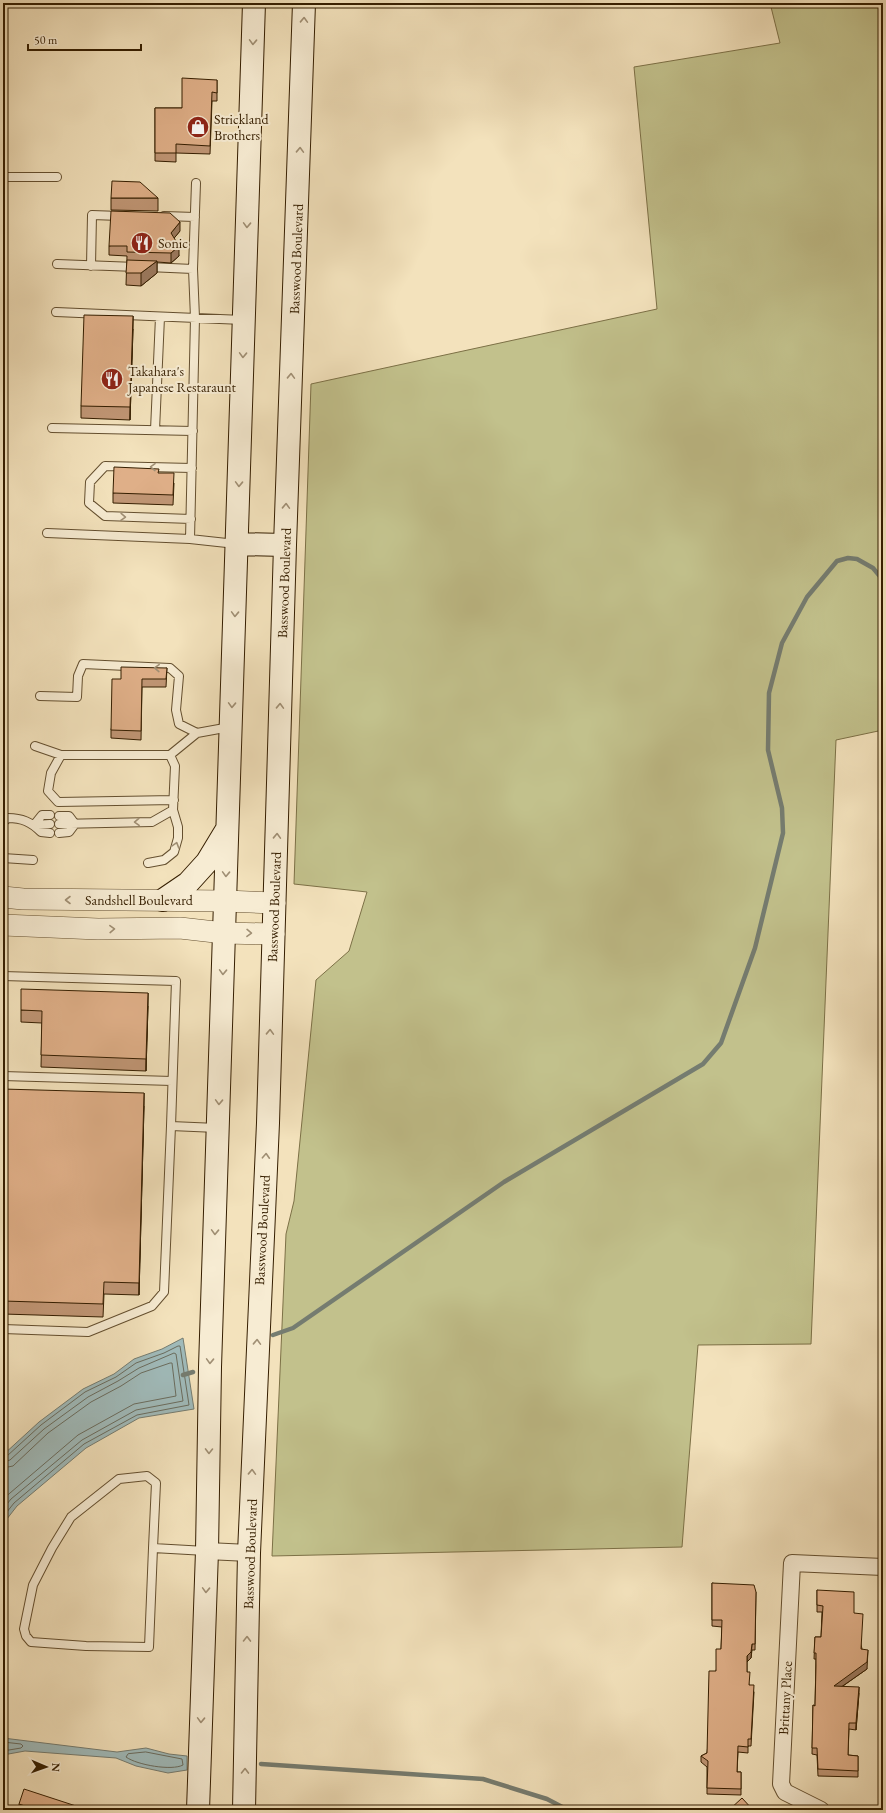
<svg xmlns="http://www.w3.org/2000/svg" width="886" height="1813" font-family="'EB Garamond',serif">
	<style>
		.green { fill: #c2c18c; stroke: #7c7046 }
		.water { fill: #a0bbbb; stroke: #757c70 }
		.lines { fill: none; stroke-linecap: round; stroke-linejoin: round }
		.shore { stroke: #6a6c5e; stroke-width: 1 }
		.stream { stroke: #757c70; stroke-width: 4.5 }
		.service-casing { stroke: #644f2f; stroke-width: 10 }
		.minor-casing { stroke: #644f2f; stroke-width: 18 }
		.tertiary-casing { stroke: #644f2f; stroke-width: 22 }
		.secondary-casing { stroke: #351e00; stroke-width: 24 }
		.service { stroke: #f7ecd3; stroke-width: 8 }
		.minor { stroke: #f7ecd3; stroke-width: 16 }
		.tertiary { stroke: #f7ecd3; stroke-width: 21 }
		.secondary { stroke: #f7ecd3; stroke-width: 22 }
		.wall { fill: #c09675; stroke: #351e00 }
		.shaded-wall { fill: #9c7a5f; stroke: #351e00 }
		.building { fill: #dfaf88; stroke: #351e00 }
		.oneway { stroke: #a08f74 }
		.labels { text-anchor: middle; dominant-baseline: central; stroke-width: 4; stroke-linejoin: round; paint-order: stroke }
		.poi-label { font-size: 14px; fill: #351e00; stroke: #f7ecd3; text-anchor: start }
		.street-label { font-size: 14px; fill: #351e00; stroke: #f7ecd3 }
	</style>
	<rect width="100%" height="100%" fill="#f3e2bc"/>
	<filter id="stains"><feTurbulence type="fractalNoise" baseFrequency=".005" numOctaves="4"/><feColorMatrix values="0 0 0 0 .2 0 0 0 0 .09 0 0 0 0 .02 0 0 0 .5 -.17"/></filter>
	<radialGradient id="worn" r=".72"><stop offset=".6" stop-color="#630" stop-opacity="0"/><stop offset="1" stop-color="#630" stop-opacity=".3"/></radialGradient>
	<path class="green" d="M770 3H883V730L836 740 811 1344 698 1345 682 1547 272 1556 286 1234 294 1201 316 980 349 951 367 892 294 884 311 384 657 309 634 67 780 43Z"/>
	<path class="water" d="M183 1338 194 1409 139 1418 86 1448 17 1506 3 1524V1455L39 1422 83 1389 114 1374 134 1359 162 1349Z
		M3 1738 117 1752 146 1748 169 1754 187 1756V1770L168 1773 136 1766 116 1758 25 1751 3 1755Z"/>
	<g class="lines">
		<path class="shore" d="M3 1457 7 1456 41 1425 85 1392 116 1377 136 1363 164 1353 178 1346H180L189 1405 137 1415 84 1444 14 1503 3 1517
			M3 1462 10 1460 44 1429 88 1397 118 1381 139 1368 174 1353 176 1354 183 1401 136 1410 82 1440 11 1499 3 1509
			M3 1468 13 1466 48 1433 91 1402 121 1386 141 1373 170 1363H172L176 1396 134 1404 78 1435 3 1499
			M3 1742 21 1744 23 1746 21 1748 3 1751
			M146 1752 182 1759 183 1765C172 1771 137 1765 126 1757L128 1754Z"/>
		<path class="stream" d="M273 1335 293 1328 504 1182 703 1064 721 1043 755 948 783 833 782 808 768 750 769 693 782 643 807 597 837 561 848 558 857 559 873 568 883 580
			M183 1375 193 1372
			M261 1764 483 1779 547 1799 568 1810"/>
		<g class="service-casing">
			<path id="service" d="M3 177H57
				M164 216 195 217
				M57 264 136 267
				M91 266 92 215 120 216
				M148 267 193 269
				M56 312 243 320
				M52 428 193 431
				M155 430 160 317
				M191 519 105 516 89 503 90 482 105 466 192 468
				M47 533 190 539 236 544
				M190 539 195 318 193 269 196 183
				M40 696 77 697 78 676 83 664 170 668 179 676 176 710 179 724 197 733 230 727
				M35 746 61 755H170L197 733
				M61 755 51 773 48 791 58 802 174 800
				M59 816H69L75 824
				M3 822 8 818C22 818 31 822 41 832L50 833
				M59 824 152 822 173 810
				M34 825 42 815H50
				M34 825 50 824
				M59 833 69 832 75 824
				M3 858 33 860
				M148 863 164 860 174 852 178 838V827L173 810 175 766 170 755
				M3 976 176 981 171 1126
				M3 1076 172 1081
				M3 1329 88 1332 152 1306 164 1292 171 1126 217 1128
				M153 1548 156 1483 147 1476 119 1479 71 1517 52 1548 33 1585 24 1629 26 1636 31 1642 86 1646 149 1647 153 1548 206 1551"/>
		</g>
		<g class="minor-casing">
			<path id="minor" d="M207 1551 249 1553
				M821 1810 785 1792 781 1784 792 1563 883 1567"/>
		</g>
		<g class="tertiary-casing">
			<path id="tertiary" d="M3 897 23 899 225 901 275 903
				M3 925 98 929 180 928 224 933 274 934"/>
		</g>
		<g class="secondary-casing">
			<path id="secondary" d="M237 544 285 545
				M163 900 188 883 207 862 227 829
				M198 1810 207 1551 210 1367 254 3
				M244 1810 249 1553 268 1123 285 545 304 3"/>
		</g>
		<use href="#service" class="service"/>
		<use href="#minor" class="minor"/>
		<use href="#tertiary" class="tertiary"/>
		<use href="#secondary" class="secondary"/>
	</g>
	<path class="wall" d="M217 80V101H212L210 154 176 153V162L155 161V108H182Z
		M111 198H158V211L111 210Z
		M180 231 174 238 179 256 171 263 157 262V273L141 286 126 285 127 256 109 255V246Z
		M133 329 130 420 81 418V406Z
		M174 483 173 505 113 503V493Z
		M167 668 166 687H142L141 740 111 738V730L121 679Z
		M148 1006 146 1071 41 1067 42 1023 21 1022V1010Z
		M3 1089 144 1106 139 1295 104 1294 103 1317 3 1314Z
		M712 1583 756 1592 755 1650H752L751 1658 747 1662V1672L749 1685 754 1692 751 1746H748V1753L738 1752 737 1772H741V1795L707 1794V1767L701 1762V1756L707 1753 716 1671 721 1649 722 1627 712 1626Z
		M817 1590 854 1613 862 1649 867 1669 843 1686 859 1693 856 1730 849 1729 848 1755 858 1756V1777L818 1776 817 1755 812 1754 813 1705 815 1706 816 1659H814L815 1637H821L822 1612H817Z
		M879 1669 883 1673V1680L879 1675Z
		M19 1804 76 1810H19Z"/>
	<path class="shaded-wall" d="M180 222V231L171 242V233Z
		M179 246V256L171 263V253Z
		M157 261V273L141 286V273Z
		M133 316V329L130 420V407Z
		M148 993V1006L146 1071V1059Z
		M144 1093V1106L139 1295V1283Z
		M752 1644 751 1658 747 1662V1656Z
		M868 1650 867 1669 834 1692V1686Z
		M859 1687V1693L856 1730V1723Z"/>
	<path class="building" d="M182 78 217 80V93L212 92 210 146 176 144V153H155V108H182Z
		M112 181 140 182 158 198H111Z
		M111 211 170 213 180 222 171 233 179 246 171 253 127 252V246H109Z
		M127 260 157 261 141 273H126Z
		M84 315 133 316 130 407 81 406Z
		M114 467 159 469 158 473H174L173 495 113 493Z
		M121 667 167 668 166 679H142L141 731 111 730 112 679H121Z
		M21 989 148 993 146 1059 41 1055 42 1011 21 1010Z
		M3 1089 144 1093 139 1283 104 1282 103 1304 3 1301Z
		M712 1583 754 1585 756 1592 755 1644H752L751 1652 747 1656V1672H750L749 1685H754L751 1739H748V1747L738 1746 737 1772H741V1789L707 1788 708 1761 701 1756 707 1753 709 1671H716V1649H721L722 1620H712Z
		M817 1590 854 1592V1613L863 1614 861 1649 868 1650 867 1662 834 1686 859 1687 856 1723H849L848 1755 858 1756V1771L818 1769 817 1748H812L813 1705 815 1706 816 1666V1653H814L815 1637H821L823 1606 817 1605Z
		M879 1669H883V1673Z
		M24 1789 76 1806 75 1810H37L19 1804Z
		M742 1798 753 1810H729Z
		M415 1809 427 1810H415Z"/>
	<defs><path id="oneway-chevron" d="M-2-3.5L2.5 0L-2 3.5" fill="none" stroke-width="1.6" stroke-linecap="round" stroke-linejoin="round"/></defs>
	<g class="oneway">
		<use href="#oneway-chevron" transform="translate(304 20) rotate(-88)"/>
		<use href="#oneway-chevron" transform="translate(253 42) rotate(92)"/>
		<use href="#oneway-chevron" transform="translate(300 150) rotate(-88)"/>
		<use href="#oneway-chevron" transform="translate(247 225) rotate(92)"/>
		<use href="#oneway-chevron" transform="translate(243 355) rotate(92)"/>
		<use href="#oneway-chevron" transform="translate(291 376) rotate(-88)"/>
		<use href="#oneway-chevron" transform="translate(153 467) rotate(-179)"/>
		<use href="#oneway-chevron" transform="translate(239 484) rotate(92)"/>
		<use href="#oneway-chevron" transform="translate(286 506) rotate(-88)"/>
		<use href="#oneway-chevron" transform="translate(123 517) rotate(2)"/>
		<use href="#oneway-chevron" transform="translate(235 614) rotate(92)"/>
		<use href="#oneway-chevron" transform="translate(157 668) rotate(-178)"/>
		<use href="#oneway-chevron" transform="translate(232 705) rotate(92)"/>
		<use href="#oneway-chevron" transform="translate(280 706) rotate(-88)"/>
		<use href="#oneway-chevron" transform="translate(137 822) rotate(178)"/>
		<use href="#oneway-chevron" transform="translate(277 836) rotate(-88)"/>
		<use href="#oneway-chevron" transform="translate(176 845) rotate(-73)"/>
		<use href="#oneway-chevron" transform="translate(226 874) rotate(92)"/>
		<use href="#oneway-chevron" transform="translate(68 900) rotate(-180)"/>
		<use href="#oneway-chevron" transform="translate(112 929) rotate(-2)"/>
		<use href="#oneway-chevron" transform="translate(249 933) rotate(1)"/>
		<use href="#oneway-chevron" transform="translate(223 972) rotate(92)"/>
		<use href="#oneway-chevron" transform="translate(270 1032) rotate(-88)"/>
		<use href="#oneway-chevron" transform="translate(219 1102) rotate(92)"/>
		<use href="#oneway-chevron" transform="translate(266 1156) rotate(-87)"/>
		<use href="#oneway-chevron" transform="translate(215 1232) rotate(92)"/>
		<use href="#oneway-chevron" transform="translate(257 1342) rotate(-88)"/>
		<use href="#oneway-chevron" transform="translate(210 1361) rotate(92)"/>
		<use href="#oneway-chevron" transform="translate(209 1451) rotate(91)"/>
		<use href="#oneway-chevron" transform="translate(252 1472) rotate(-88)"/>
		<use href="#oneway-chevron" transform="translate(206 1590) rotate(92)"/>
		<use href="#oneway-chevron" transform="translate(247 1639) rotate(-89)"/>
		<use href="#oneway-chevron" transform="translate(201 1720) rotate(92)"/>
		<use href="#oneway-chevron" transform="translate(245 1771) rotate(-89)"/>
	</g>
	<defs>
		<g id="shop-disc" transform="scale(1.15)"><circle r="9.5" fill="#8f2418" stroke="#f7ecd3"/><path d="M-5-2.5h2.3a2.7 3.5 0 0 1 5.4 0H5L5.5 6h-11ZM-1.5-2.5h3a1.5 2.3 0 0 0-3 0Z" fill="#fff"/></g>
		<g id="restaurant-disc" transform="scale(1.15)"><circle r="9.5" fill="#8f2418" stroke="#f7ecd3"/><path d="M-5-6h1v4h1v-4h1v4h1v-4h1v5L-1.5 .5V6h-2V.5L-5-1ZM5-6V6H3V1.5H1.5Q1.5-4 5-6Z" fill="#fff"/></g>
	</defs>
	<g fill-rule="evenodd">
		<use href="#shop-disc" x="198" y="127"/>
		<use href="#restaurant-disc" x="142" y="243"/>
		<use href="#restaurant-disc" x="112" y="379"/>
	</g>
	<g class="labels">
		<g class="poi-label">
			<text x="214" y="119">Strickland<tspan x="214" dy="16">Brothers</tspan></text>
			<text x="158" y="243">Sonic</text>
			<text x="128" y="371">Takahara's<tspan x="128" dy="16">Japanese Restaraunt</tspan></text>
		</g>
		<g class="street-label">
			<text transform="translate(296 259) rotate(-88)">Basswood Boulevard</text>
			<text transform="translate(284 583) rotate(-88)">Basswood Boulevard</text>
			<text x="139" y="900">Sandshell Boulevard</text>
			<text transform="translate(274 907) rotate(-88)">Basswood Boulevard</text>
			<text transform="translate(262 1230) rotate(-87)">Basswood Boulevard</text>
			<text transform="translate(250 1554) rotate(-88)">Basswood Boulevard</text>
			<text transform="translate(785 1698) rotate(-87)">Brittany Place</text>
		</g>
	</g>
	<rect width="886" height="1813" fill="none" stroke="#f3e2bc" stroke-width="16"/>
	<rect x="4" y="4" width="878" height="1805" fill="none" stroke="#351e00" stroke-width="2"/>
	<rect x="8" y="8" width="870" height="1797" fill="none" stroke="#351e00"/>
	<g transform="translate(46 1767) rotate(92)" stroke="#f7ecd3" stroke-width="3" paint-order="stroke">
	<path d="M0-3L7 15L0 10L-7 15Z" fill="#351e00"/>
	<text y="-6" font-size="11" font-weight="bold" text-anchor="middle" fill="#351e00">N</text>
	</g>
	<path d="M28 44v6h113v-6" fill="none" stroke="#351e00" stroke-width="2"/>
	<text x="34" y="44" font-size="12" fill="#351e00" stroke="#f7ecd3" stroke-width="3" paint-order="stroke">50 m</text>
	<rect width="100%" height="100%" filter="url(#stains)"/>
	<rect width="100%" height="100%" fill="url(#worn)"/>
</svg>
